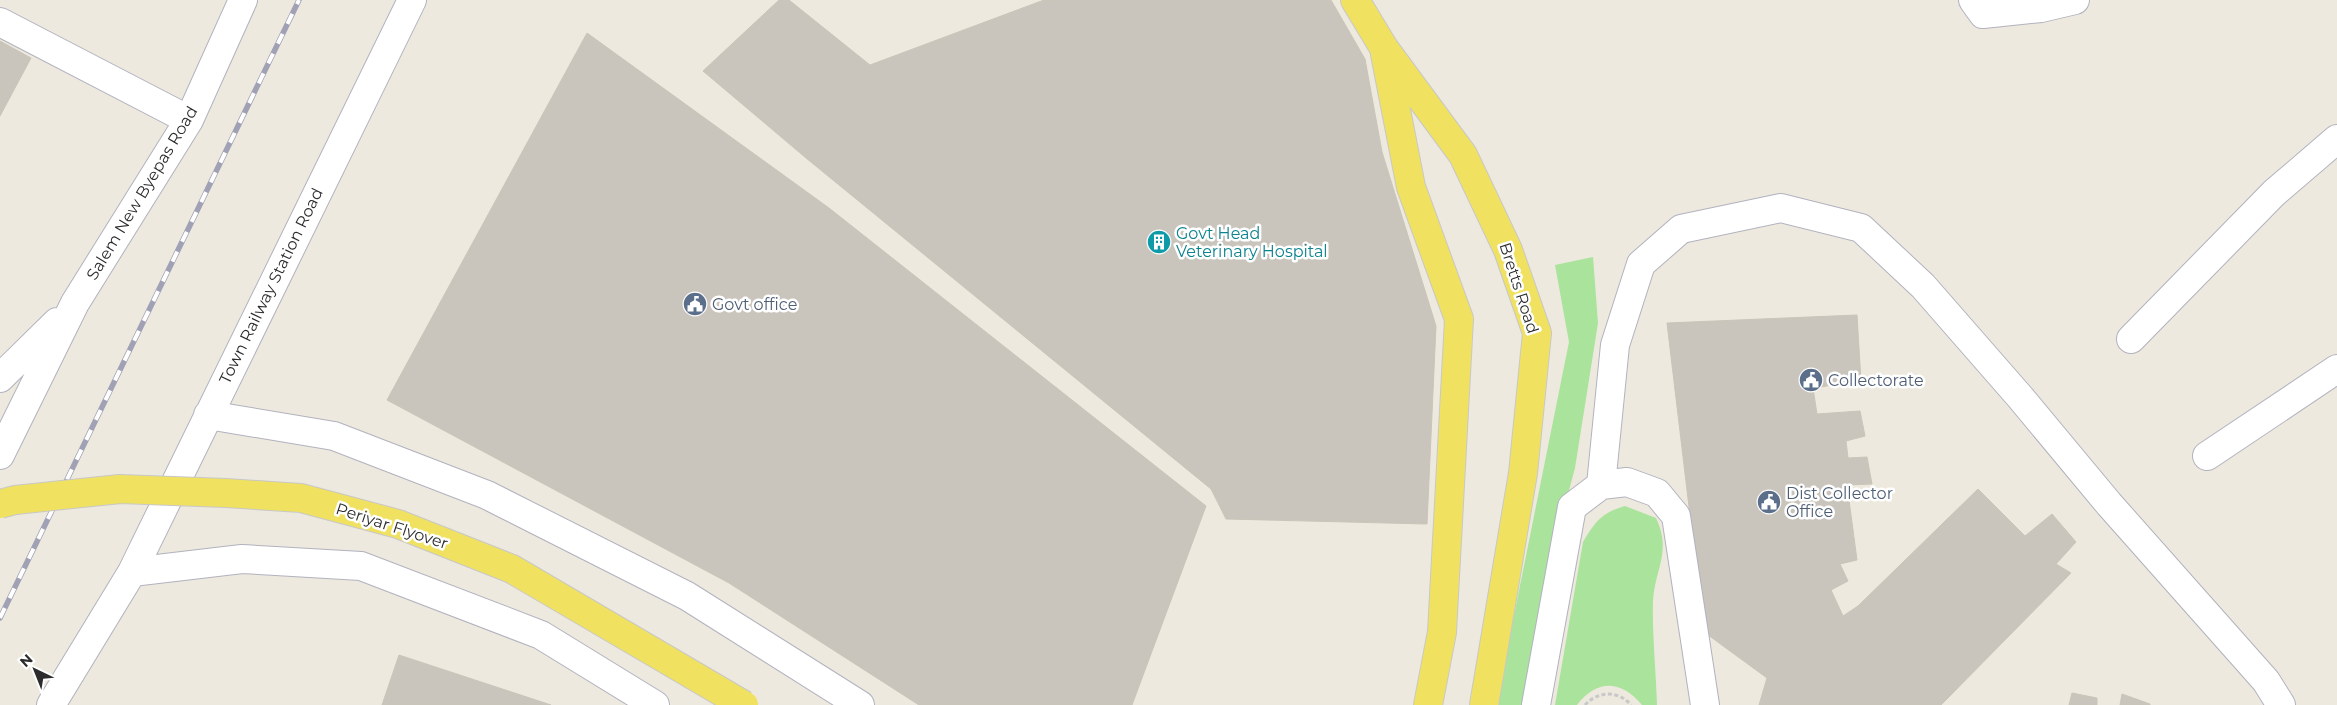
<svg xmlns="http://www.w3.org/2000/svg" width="2337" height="705" font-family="Montserrat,sans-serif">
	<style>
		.green { fill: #aae39b }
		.building { fill: #c9c5bd; stroke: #c9c5b8 }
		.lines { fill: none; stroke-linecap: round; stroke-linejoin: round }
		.minor-casing { stroke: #b2b2bf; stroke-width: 30 }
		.major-casing { stroke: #c8c8c8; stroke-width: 30 }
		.path { stroke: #c8c8c8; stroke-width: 3; stroke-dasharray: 4 2.5; stroke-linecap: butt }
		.minor { stroke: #fff; stroke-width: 28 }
		.major { stroke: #f0e260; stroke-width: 28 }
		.rail-casing { stroke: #a1a1b6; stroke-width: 5.5 }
		.rail { stroke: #fff; stroke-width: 4; stroke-dasharray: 11; stroke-linecap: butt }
		.major-bridge-casing { stroke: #c8c8c8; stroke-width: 30; stroke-linecap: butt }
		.major-bridge { stroke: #f0e260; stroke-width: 28 }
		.labels { text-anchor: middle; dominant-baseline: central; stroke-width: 5; stroke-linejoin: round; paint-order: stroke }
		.street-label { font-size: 16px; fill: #2c2c2c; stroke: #fff }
		.culture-label { font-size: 16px; fill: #0d838f; stroke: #fff; text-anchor: start }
		.service-label { font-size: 16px; fill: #4e5e75; stroke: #fff; text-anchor: start }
	</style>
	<rect width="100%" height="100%" fill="#ede9de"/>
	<path class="green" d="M1593 257 1598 323 1575 468 1543 587 1522 705H1496L1569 342 1555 265Z
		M1625 506 1656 518C1672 552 1655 568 1653 601 1652 635 1656 670 1657 705H1642C1621 680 1597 679 1577 705H1555L1583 542C1596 521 1601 513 1625 506Z"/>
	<path class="building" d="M779 0H789L870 65 1044 0H1331L1365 59 1382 152 1436 326 1427 524 1226 519 1211 489 806 158 703 71Z
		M587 33 829 208 1206 506 1132 705H919L729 583 387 400Z
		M0 41 31 58 0 116Z
		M1857 315 1861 381 1813 388 1817 414 1860 411 1865 436 1846 441 1848 458 1867 457 1872 484 1847 485 1857 560 1840 564 1848 581 1831 590 1843 616 1858 606 1978 489 2025 536 2052 514 2076 542 2056 564 2071 573 1941 705H1759L1767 678 1704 632 1667 323Z
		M399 655 551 705H382Z
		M2072 693 2097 698V705H2069Z
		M2122 694 2150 704V705H2120Z"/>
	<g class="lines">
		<g class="minor-casing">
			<path id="minor" d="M1973 0 1983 14 2041 8 2075 0
				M0 22 189 120
				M2131 339 2274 193 2337 139
				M0 378 57 322
				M208 415 334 436 487 495 687 596 860 705
				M0 455 75 303 189 120 243 0
				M2207 456 2337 369
				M1601 485 1615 345 1641 264 1681 229 1781 208 1861 228 1923 286 2020 397 2109 504 2266 681 2281 705
				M132 572 242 559 361 566 541 635 655 705
				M51 705 132 572 412 0
				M1536 705 1572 507 1601 485 1627 482 1657 493 1676 516 1705 705"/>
		</g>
		<g class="major-casing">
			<path id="major" d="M1355 0 1384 48 1463 155 1508 250 1537 333 1523 473 1484 705
				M1385 54 1411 187 1459 319 1442 632 1428 705"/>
		</g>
		<path class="path" d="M1585 705C1598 691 1618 690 1631 705"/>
		<use href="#minor" class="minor"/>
		<use href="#major" class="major"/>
		<g class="rail-casing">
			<path id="rail" d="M0 618 299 0"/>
		</g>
		<use href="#rail" class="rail"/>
		<g class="major-bridge-casing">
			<path id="major-bridge" d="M0 504 15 500 120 489 226 493 301 498 398 524 512 569 744 705"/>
		</g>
		<use href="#major-bridge" class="major-bridge"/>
	</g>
	<defs>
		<g id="building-disc" transform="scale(1.25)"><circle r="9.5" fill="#0f9aa8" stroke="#fff"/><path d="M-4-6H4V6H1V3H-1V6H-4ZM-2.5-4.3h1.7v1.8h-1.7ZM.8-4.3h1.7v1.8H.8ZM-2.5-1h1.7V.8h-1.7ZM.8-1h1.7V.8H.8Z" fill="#fff"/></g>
		<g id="civic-disc" transform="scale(1.25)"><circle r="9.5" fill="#5c6f8a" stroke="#fff"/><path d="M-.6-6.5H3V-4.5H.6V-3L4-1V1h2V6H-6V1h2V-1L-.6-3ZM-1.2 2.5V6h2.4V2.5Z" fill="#fff"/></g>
	</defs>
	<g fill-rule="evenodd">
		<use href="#building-disc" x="1159" y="242"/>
		<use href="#civic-disc" x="695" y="304"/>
		<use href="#civic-disc" x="1811" y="380"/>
		<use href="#civic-disc" x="1769" y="502"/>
	</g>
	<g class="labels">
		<g class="street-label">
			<text transform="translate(142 193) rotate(-59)">Salem New Byepas Road</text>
			<text transform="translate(271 286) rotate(-64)">Town Railway Station Road</text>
			<text transform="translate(1519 288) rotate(72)">Bretts Road</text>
			<text transform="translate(392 526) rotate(18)">Periyar Flyover</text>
		</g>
		<g class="culture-label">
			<text x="1176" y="233">Govt Head<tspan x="1176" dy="18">Veterinary Hospital</tspan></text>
		</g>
		<g class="service-label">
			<text x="712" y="304">Govt office</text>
			<text x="1828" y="380">Collectorate</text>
			<text x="1786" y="493">Dist Collector<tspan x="1786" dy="18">Office</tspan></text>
		</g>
	</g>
	<g transform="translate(35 670) rotate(317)" stroke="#ffffff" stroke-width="4" paint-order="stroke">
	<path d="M0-4L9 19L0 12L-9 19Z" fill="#2c2c2c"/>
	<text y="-8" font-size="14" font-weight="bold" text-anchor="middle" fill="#2c2c2c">N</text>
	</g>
</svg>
